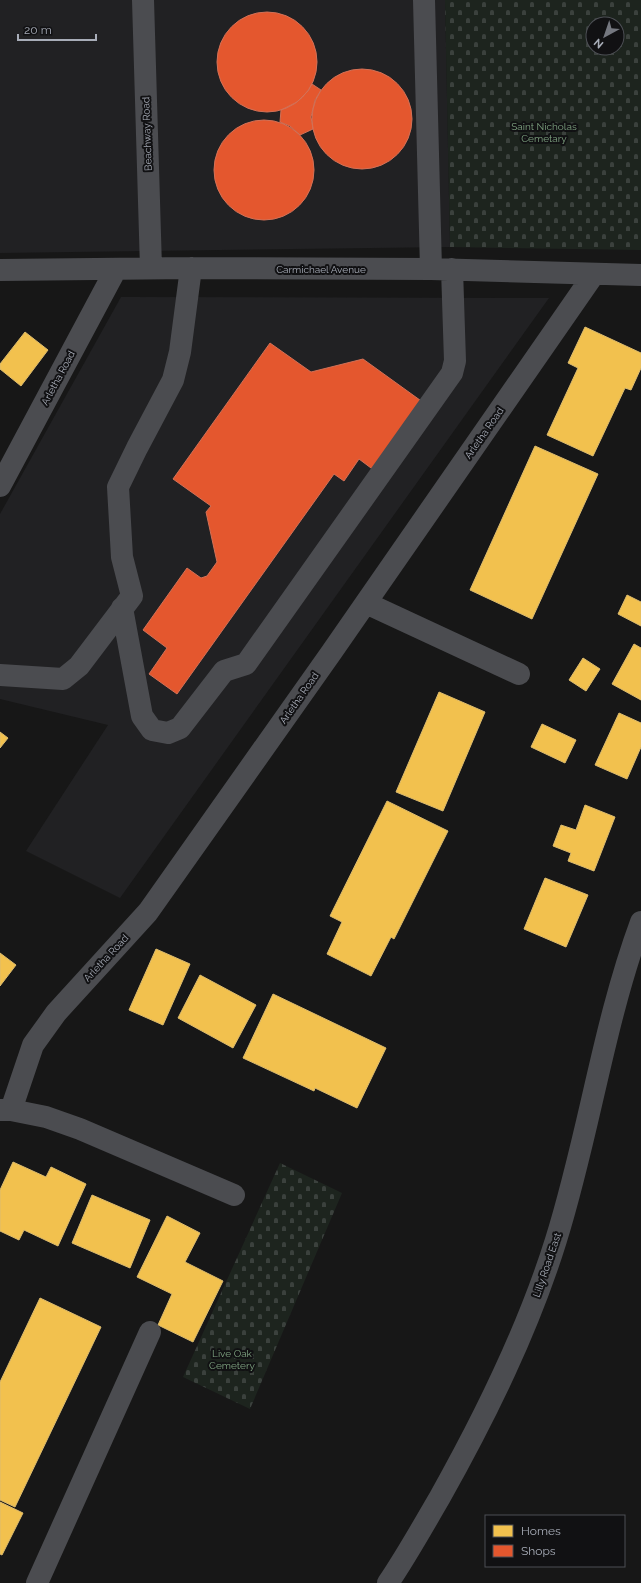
<svg xmlns="http://www.w3.org/2000/svg" width="641" height="1583" font-family="Raleway,sans-serif">
	<style>
		.built { fill: #212123 }
		.cemetery { fill: url(#cemetery-stones); fill-rule: evenodd }
		.homes { fill: #f2c14e; stroke: #dcbb6e }
		.shops { fill: #e4572e; stroke: #d27157 }
		.lines { fill: none; stroke-linecap: round; stroke-linejoin: round }
		.minor { stroke: #4b4c50; stroke-width: 22 }
		.labels { text-anchor: middle; dominant-baseline: central; stroke-width: 4; stroke-linejoin: round; paint-order: stroke }
		.park-label { font-size: 10px; fill: #7fa381; stroke: #111113 }
		.street-label { font-size: 10px; fill: #a8adb8; stroke: #111113 }
	</style>
	<defs>
		<pattern id="cemetery-stones" width="16" height="16" patternUnits="userSpaceOnUse"><rect width="16" height="16" fill="#1d241e"/><path d="M2 7V4a2 2 0 0 1 4 0v3zM10 15v-3a2 2 0 0 1 4 0v3z" fill="#3b413d"/></pattern>
	</defs>
	<rect width="100%" height="100%" fill="#171717"/>
	<path class="built" d="M0 0H445L450 247 0 253Z
		M121 297 549 298 120 898 26 851 108 725 0 699V514Z"/>
	<path class="cemetery" d="M445 0H641V250L450 247ZM593 24H617V48H593Z
		M280 1163 342 1193 250 1409 183 1377Z"/>
	<path class="homes" d="M585 327 641 353V368L631 390 625 388 593 456 547 435 578 368 568 363Z
		M25 332 48 350 21 386 0 369V364Z
		M535 446 598 474 532 619 470 590Z
		M627 595 641 602V626L618 614Z
		M634 644 641 648V700L612 684Z
		M583 658 600 669 586 691 569 680Z
		M439 692 485 712 443 811 396 792Z
		M619 713 641 723V747L627 779 595 765Z
		M542 724 576 740 565 763 531 747Z
		M0 732 8 738 0 748Z
		M387 801 448 831 394 939 391 937 371 976 327 954 342 922 330 916Z
		M585 805 615 817 594 871 568 861 571 853 553 846 561 825 576 830Z
		M545 878 588 895 566 947 524 929Z
		M156 949 190 964 163 1025 129 1010Z
		M0 953 16 965 0 986Z
		M200 975 256 1005 233 1048 178 1018Z
		M273 994 386 1048 357 1108 315 1088 314 1091 243 1058Z
		M13 1162 46 1177 51 1167 86 1184 58 1246 24 1230 19 1240 0 1231V1190Z
		M92 1195 150 1220 130 1268 72 1243Z
		M167 1216 200 1233 185 1262 223 1281 193 1342 158 1325 172 1294 137 1277Z
		M40 1298 101 1327 15 1507 0 1500V1382Z
		M0 1502 23 1513 2 1555 0 1554Z"/>
	<path class="shops" d="M217 62a50 50 0 1 1 100 0a50 50 0 1 1-100 0Z
		M312 119a50 50 0 1 1 100 0a50 50 0 1 1-100 0Z
		M312 84 321 90 315 100 311 117 313 129 300 135 290 126 280 122 281 110 297 102 308 91Z
		M214 170a50 50 0 1 1 100 0a50 50 0 1 1-100 0Z
		M270 343 311 372 363 359 424 403 375 471 359 459 344 481 334 474 177 694 149 674 167 648 143 630 187 568 201 578 207 576 217 562 206 512 211 506 173 479Z"/>
	<g class="lines">
		<path class="minor" d="M143 0 151 268
			M424 0 431 269
			M0 270 191 268 431 269 641 275
			M0 486 116 269
			M366 603 519 674
			M122 608 142 716 152 730 168 733 180 728 224 671 246 664 452 373 455 361 452 269
			M0 675 63 679 79 666 132 596 122 557 118 487 137 448 173 380 180 352 191 268
			M0 1110H11L33 1045 56 1013 148 912 331 653 594 274
			M11 1110 46 1117 80 1129 234 1195
			M37 1583 150 1332
			M388 1583C407 1555 423 1526 440 1497 486 1415 528 1330 556 1240 589 1135 603 1025 641 922"/>
	</g>
	<g class="labels">
		<g class="park-label">
			<text x="544" y="126">Saint Nicholas<tspan x="544" dy="12">Cemetary</tspan></text>
			<text x="232" y="1353">Live Oak<tspan x="232" dy="12">Cemetery</tspan></text>
		</g>
		<g class="street-label">
			<text transform="translate(147 134) rotate(-92)">Beachway Road</text>
			<text x="321" y="269">Carmichael Avenue</text>
			<text transform="translate(58 378) rotate(-62)">Arletha Road</text>
			<text transform="translate(484 433) rotate(-55)">Arletha Road</text>
			<text transform="translate(299 698) rotate(-55)">Arletha Road</text>
			<text transform="translate(106 958) rotate(-47)">Arletha Road</text>
			<text transform="translate(547 1265) rotate(-71)">Lilly Road East</text>
		</g>
	</g>
	<rect x="485" y="1515" width="140" height="52" fill="#111113" stroke="#4d4f55"/>
	<rect x="493" y="1525" width="20" height="12" fill="#f2c14e" stroke="#4d4f55"/>
	<text x="521" y="1535" font-size="12" fill="#a8adb8">Homes</text>
	<rect x="493" y="1545" width="20" height="12" fill="#e4572e" stroke="#4d4f55"/>
	<text x="521" y="1555" font-size="12" fill="#a8adb8">Shops</text>
	<g transform="translate(605 36) rotate(220)"><circle r="19" fill="#111113" stroke="#4d4f55"/>
	<path d="M0-3L7 15L0 10L-7 15Z" fill="#757880"/>
	<text y="-6" font-size="11" font-weight="bold" text-anchor="middle" fill="#a8adb8">N</text>
	</g>
	<path d="M18 34v6h78v-6" fill="none" stroke="#a8adb8" stroke-width="2"/>
	<text x="24" y="34" font-size="12" fill="#a8adb8" stroke="#111113" stroke-width="3" paint-order="stroke">20 m</text>
</svg>
